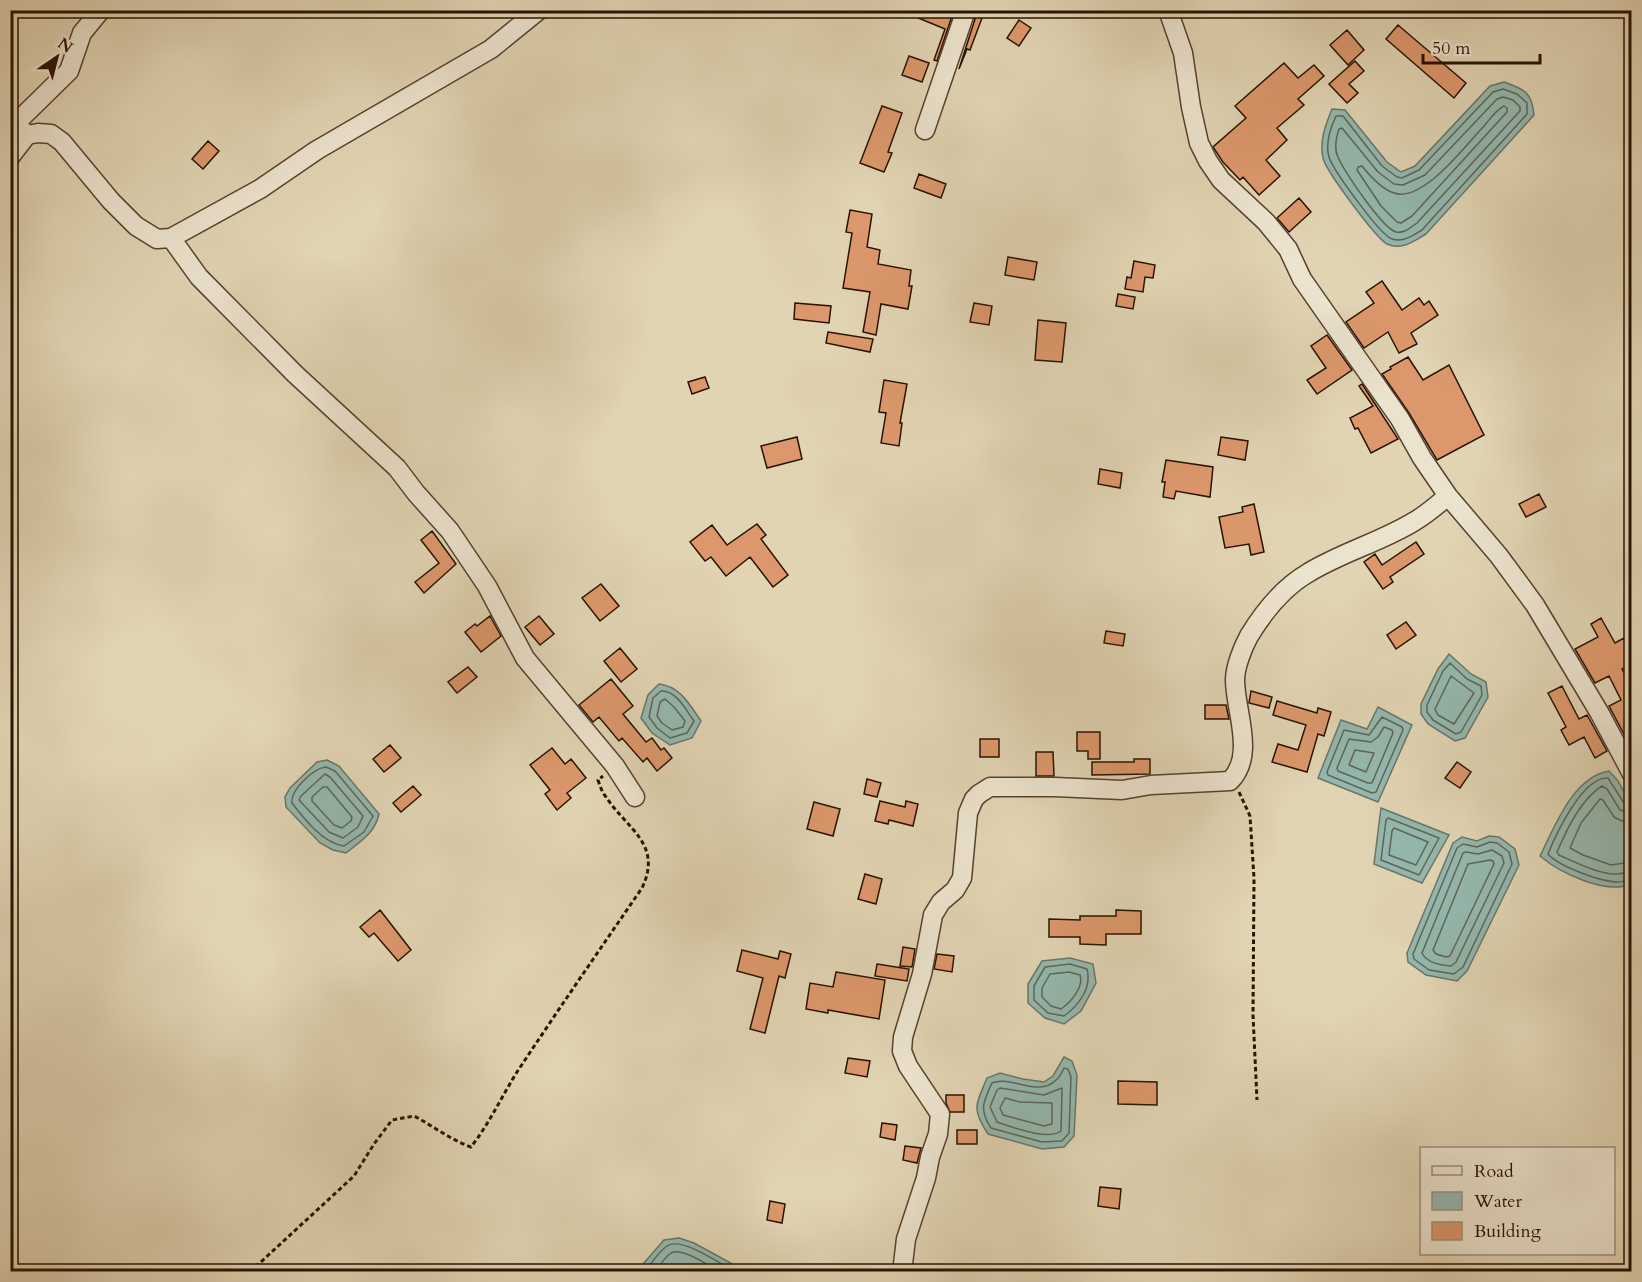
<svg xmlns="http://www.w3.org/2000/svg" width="1642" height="1282" font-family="Cardo,serif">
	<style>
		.water { fill: #94b8ae; stroke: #697669; stroke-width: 1.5 }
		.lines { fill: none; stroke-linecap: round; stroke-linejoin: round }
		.shore { stroke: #5e6558; stroke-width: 1.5 }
		.building { fill: #dc986c; stroke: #281201; stroke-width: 1.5 }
		.street-casing { stroke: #56422e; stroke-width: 21 }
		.path { stroke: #281201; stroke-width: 3; stroke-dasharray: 4.5 3; stroke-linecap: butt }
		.street { stroke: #ece3ce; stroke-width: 18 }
	</style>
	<rect width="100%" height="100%" fill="#e1d4b3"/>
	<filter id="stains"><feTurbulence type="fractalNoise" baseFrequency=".00333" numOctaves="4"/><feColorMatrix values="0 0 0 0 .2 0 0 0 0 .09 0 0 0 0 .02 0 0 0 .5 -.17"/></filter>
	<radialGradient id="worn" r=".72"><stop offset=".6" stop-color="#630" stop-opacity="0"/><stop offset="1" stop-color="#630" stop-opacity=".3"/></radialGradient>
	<path class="water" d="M1504 82C1524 89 1532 92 1534 115L1426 234C1414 241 1401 251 1387 244 1375 237 1326 171 1323 158 1319 141 1326 124 1332 109L1345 110 1387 162 1401 172 1415 166 1490 86Z
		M1449 654 1471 674 1486 682 1488 697 1465 738 1455 741 1428 724 1421 714V704L1438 669Z
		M659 684C680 686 690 705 701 721L692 738 670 745 652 733 641 718 648 695Z
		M1378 707 1412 725 1378 802 1318 778 1341 720 1367 729Z
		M327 760 339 766 379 814C375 833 360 842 346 853L333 850 320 843 286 807 285 797 290 788 317 762Z
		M1609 771 1618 781 1631 805V884C1606 895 1560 873 1540 856 1555 826 1573 777 1609 771Z
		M1381 808 1449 835 1422 883 1374 864Z
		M1489 836 1499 837 1515 849 1519 865 1467 971 1457 981 1426 975 1408 962 1407 953 1453 843 1462 837 1477 841Z
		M1070 958 1093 964 1096 983 1081 1011 1064 1024 1045 1018 1028 1003V984L1042 961Z
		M1064 1057 1072 1061 1077 1075 1074 1136 1064 1147 1042 1149 988 1134C971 1108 976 1105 987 1078L1000 1073 1023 1079 1044 1082 1053 1076Z
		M679 1238 694 1243 745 1271H637L664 1240Z"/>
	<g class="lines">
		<path class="shore" d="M1503 89 1517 94 1527 103V114L1422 230C1413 235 1403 243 1392 239 1380 235 1333 170 1329 157 1325 144 1330 129 1336 116H1343L1382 166 1397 177 1402 178 1419 170 1493 92Z
			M1503 97 1513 100 1520 107V111L1417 223C1411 227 1404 234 1396 232 1382 228 1344 171 1338 157 1334 150 1336 137 1339 129L1342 128 1378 172 1394 184 1403 185 1425 175 1497 99Z
			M1504 106 1507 108V112L1412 216 1401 223 1397 222 1381 206 1357 170 1358 167 1362 166C1370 176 1381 189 1394 193 1423 203 1466 145 1484 126 1490 119 1496 110 1504 106Z
			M1450 663 1467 679 1481 686 1482 695 1461 732 1456 734 1433 720 1427 712V705L1443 671Z
			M1451 676 1474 693 1454 724 1438 715 1435 709Z
			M661 691C676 690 686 710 694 721L687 733 670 738 657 728 649 717 653 698Z
			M665 699 674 707 685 721 683 727 672 730 662 723 657 716 660 702Z
			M1382 717 1402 727 1403 730 1376 792 1372 793 1328 775 1327 772 1344 730 1369 735Z
			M1384 727 1392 730 1393 733 1372 783H1368L1338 771 1337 768 1349 739 1371 742 1378 737Z
			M1355 750 1374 753 1366 772 1349 765Z
			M326 767 335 771 373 816 364 832 344 846C323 843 305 820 292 803 290 790 314 768 326 767Z
			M325 774 330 777 363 816 358 827 343 838 329 832 299 800 301 796Z
			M323 787H327L352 817 351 821 342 828 334 825 312 801V797Z
			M1632 806 1624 803 1608 778C1583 776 1556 834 1548 854 1558 866 1601 882 1618 882 1622 882 1627 880 1632 879
			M1632 814 1620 810 1607 789 1602 786C1581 799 1567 829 1557 852L1559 855C1575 862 1600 875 1617 874 1622 874 1626 872 1632 871
			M1388 818 1439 838 1419 875 1381 860 1386 820Z
			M1632 823 1622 821 1614 817 1603 800 1600 799 1581 823 1570 848 1583 855 1611 865 1632 862
			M1394 828 1428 842 1416 865 1389 855 1392 831Z
			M1490 842 1497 843 1509 852 1512 864 1463 967 1454 974 1429 970 1414 959 1413 954 1457 848 1463 844 1477 847Z
			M1492 850 1502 856 1504 863 1456 962 1451 966C1440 965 1427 963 1422 953L1463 853 1466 852 1478 854Z
			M1490 860 1493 861 1494 864 1450 956 1446 957 1436 954 1433 950 1468 864Z
			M1070 964 1087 969C1092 988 1079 1005 1064 1016L1048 1013 1034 1000V986L1045 967Z
			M1069 972 1080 975C1084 987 1071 1002 1061 1009L1051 1006 1042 997V988L1050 974Z
			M1064 1068 1068 1069 1071 1077 1069 1133 1062 1141 1042 1142 991 1128C979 1110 983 1102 992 1083 1012 1075 1038 1098 1056 1080 1060 1077 1062 1072 1064 1068Z
			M1000 1088 1044 1095 1062 1088 1061 1131C1048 1141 1012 1127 997 1122L990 1107 997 1090Z
			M1005 1098 1020 1102 1052 1103V1124L1044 1126 1003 1115 1000 1108Z
			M645 1272C651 1264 658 1252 667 1246 681 1236 721 1264 735 1272
			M655 1272C659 1266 665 1257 671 1253 681 1247 710 1266 719 1272"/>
	</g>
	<path class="building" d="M899 10 936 11 952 16 937 61 934 60 945 29Z
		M976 16 982 18 970 50 967 49 959 69Z
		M1019 20 1031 28 1019 46 1007 38Z
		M1398 25 1466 83 1454 98 1386 39Z
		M1347 30 1364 50 1348 65 1330 45Z
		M909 56 929 63 922 82 902 75Z
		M1355 61 1364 71 1349 84 1358 93 1347 103 1329 84Z
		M1284 63 1298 78 1314 65 1324 76 1298 99 1304 105 1277 128 1287 140 1266 160 1280 176 1259 195 1243 177 1240 180 1223 162 1213 147 1246 118 1235 106Z
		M882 106 902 113 888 152 892 153 884 172 860 163Z
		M208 141 219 151 203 169 192 159Z
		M919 174 946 184 941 198 914 188Z
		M1299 198 1311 212 1289 232 1277 218Z
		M850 210 872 214 867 247 880 250 878 264 911 270 909 286H912L908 309 881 304 876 335 863 332 870 292 843 288 852 233 846 232Z
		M1008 257 1037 262 1034 280 1005 275Z
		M1134 261 1155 265 1153 278 1145 277 1143 292 1125 289 1127 277 1131 278Z
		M1382 281 1402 310 1419 298 1424 305 1429 301 1438 315 1411 333 1417 344 1399 353 1388 332 1364 348 1346 322 1374 303 1366 292Z
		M1118 294 1135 297 1133 309 1116 306Z
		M795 303 831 306 829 323 794 319Z
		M974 303 992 306 989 325 970 322Z
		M1038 320 1066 323 1062 362 1035 360Z
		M828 332 873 339 870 352 826 343Z
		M1327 335 1352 370 1317 394 1307 380 1326 368 1311 346Z
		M1408 357 1423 380 1449 365 1484 435 1437 460 1409 413 1382 374 1391 369 1390 367Z
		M705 377 709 388 692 394 688 382Z
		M884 380 907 384 900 423H902L899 446 881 443 886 413 879 412Z
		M1362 384 1398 439 1371 453 1358 428 1355 429 1350 418 1373 406 1359 386Z
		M797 437 802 459 767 468 761 446Z
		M1221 437 1248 441 1245 460 1218 455Z
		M1166 460 1213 467 1210 497 1176 491 1174 499 1163 497 1165 482H1162Z
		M1100 469 1122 473 1120 488 1098 484Z
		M1539 494 1546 507 1526 517 1519 504Z
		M1254 504 1264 552 1251 555 1249 544 1225 548 1219 517 1243 512 1242 507Z
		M757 524 766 535 761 539 788 575 773 587 750 557 726 576 711 557 705 561 690 542 712 525 727 545Z
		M432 531 456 564 424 593 415 582 439 563 421 540Z
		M1416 542 1424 554 1390 577 1393 582 1383 589 1364 562 1375 554 1382 565Z
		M601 584 619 606 600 621 582 598Z
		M490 616 501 636 481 652 465 632 475 624 477 626Z
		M539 616 554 634 540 645 525 627Z
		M1601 618 1615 643 1624 638 1632 652V664L1622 669 1632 686V732L1625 736 1609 706 1621 700 1609 676 1595 683 1575 649 1598 637 1591 624Z
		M1406 622 1416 635 1396 649 1387 635Z
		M1106 631 1125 634 1123 646 1104 643Z
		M620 648 637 669 621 682 604 661Z
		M468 667 477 677 457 693 448 682Z
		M611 679 633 706 623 714 646 742 652 738 661 750 664 748 672 758 657 771 647 758 643 762 622 738 619 741 599 717 593 722 579 705Z
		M1562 686 1579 719 1587 715 1607 751 1595 758 1584 737 1569 745 1561 730 1566 727 1548 693Z
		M1251 691 1272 697 1269 708 1249 703Z
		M1277 701 1317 713 1318 708 1331 712 1324 736 1318 734 1307 772 1272 762 1278 744 1298 750 1306 725 1273 715Z
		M1205 705H1226L1229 719H1205Z
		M1077 732H1100V759H1088V751H1077Z
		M980 739H999V757H980Z
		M390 745 401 758 384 772 373 759Z
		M552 748 565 764 571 759 586 778 567 793 571 798 557 810 545 794 550 790 530 765Z
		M1036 752H1053L1054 776H1036Z
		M1134 759H1150V774L1092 775V762H1134Z
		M1457 762 1471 772 1460 788 1445 778Z
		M867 779 881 783 877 797 864 794Z
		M413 786 421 795 401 812 393 803Z
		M880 801 905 807 906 801 918 804 913 826 889 820 888 824 875 821Z
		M814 802 840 809 833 836 807 829Z
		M865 874 882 879 876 904 858 899Z
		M380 910 411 950 398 961 374 933 369 937 360 927Z
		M1116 910 1141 911V934H1106V945L1080 944V937H1049V919L1080 920V916H1116Z
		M903 947 915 949 912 967 900 966Z
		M742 950 778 959 780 951 791 954 785 978 779 976 765 1033 750 1029 763 978 737 971Z
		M937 954 954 956 952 972 934 969Z
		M877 964 909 969 907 981 875 976Z
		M836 972 885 980 879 1019 828 1010V1013L806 1009 810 983 833 987Z
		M848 1058 870 1061 867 1077 845 1073Z
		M1118 1081 1157 1082V1105L1118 1104Z
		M946 1095H964V1112H950L946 1103Z
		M882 1123 897 1125 895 1140 880 1137Z
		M957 1130H977V1144H957Z
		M905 1146 921 1148 917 1163 903 1160Z
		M1100 1187 1121 1189 1119 1209 1098 1206Z
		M770 1201 785 1204 782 1223 767 1220Z"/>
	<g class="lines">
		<g class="street-casing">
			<path id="street" d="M1168 10 1183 53 1191 107 1199 143 1208 161 1221 180 1266 222 1288 249 1302 279 1400 419 1422 458 1448 496 1499 556 1535 605 1599 712 1632 774
				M925 130 966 10
				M27 135 18 126V121L69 71 82 33 101 10
				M10 157 27 135 38 133 51 134 62 142 111 201 136 226 157 239 171 238 260 189 317 150 491 49 539 10
				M171 238 199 277 295 374 397 468 416 493 450 531 487 586 525 658 615 766 635 797
				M902 1272 906 1239 926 1178 930 1157 938 1134 940 1114 908 1066 902 1051 903 1037 922 974 933 915 941 902 955 890 962 878 968 813 974 799 979 794 990 787H1055L1122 790 1151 785 1230 781C1256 755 1235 711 1235 680 1235 667 1243 647 1249 636 1263 613 1284 587 1308 573 1342 552 1381 542 1415 521 1427 514 1437 505 1448 496"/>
		</g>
		<path class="path" d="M1239 792 1250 816 1254 878 1253 1015 1257 1100
			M250 1272 354 1176 374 1144 392 1120 414 1116C433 1126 451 1140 471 1147 489 1124 502 1096 517 1072 558 1010 600 949 642 888 663 844 627 829 606 797 602 792 600 786 598 780L603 776"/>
		<use href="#street" class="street"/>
	</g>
	<rect width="1642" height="1282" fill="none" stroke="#e1d4b3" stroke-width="36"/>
	<rect x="12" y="12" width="1618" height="1258" fill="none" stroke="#281201" stroke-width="3"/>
	<rect x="18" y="18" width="1606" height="1246" fill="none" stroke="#281201" stroke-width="1.5"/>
	<rect x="1420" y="1147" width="195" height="108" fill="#ece3ce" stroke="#9e8f7c" stroke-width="1.5"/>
	<rect x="1432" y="1166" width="30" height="9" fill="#ece3ce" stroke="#9e8f7c" stroke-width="1.5"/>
	<text x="1474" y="1177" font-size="18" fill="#281201">Road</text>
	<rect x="1432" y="1192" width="30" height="18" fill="#94b8ae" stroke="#9e8f7c" stroke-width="1.5"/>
	<text x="1474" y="1207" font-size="18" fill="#281201">Water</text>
	<rect x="1432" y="1222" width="30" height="18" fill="#dc986c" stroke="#9e8f7c" stroke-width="1.5"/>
	<text x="1474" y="1237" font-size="18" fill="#281201">Building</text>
	<g transform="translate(57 57) rotate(35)" stroke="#ece3ce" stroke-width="4.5" paint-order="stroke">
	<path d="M0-4.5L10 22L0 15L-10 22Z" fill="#281201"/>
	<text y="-9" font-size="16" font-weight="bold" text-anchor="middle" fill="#281201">N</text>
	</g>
	<path d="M1423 54v9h117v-9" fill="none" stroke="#281201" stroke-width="3"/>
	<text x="1432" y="54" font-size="18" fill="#281201" stroke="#ece3ce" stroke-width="4.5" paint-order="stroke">50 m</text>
	<rect width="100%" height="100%" filter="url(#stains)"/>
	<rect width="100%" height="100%" fill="url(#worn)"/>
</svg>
